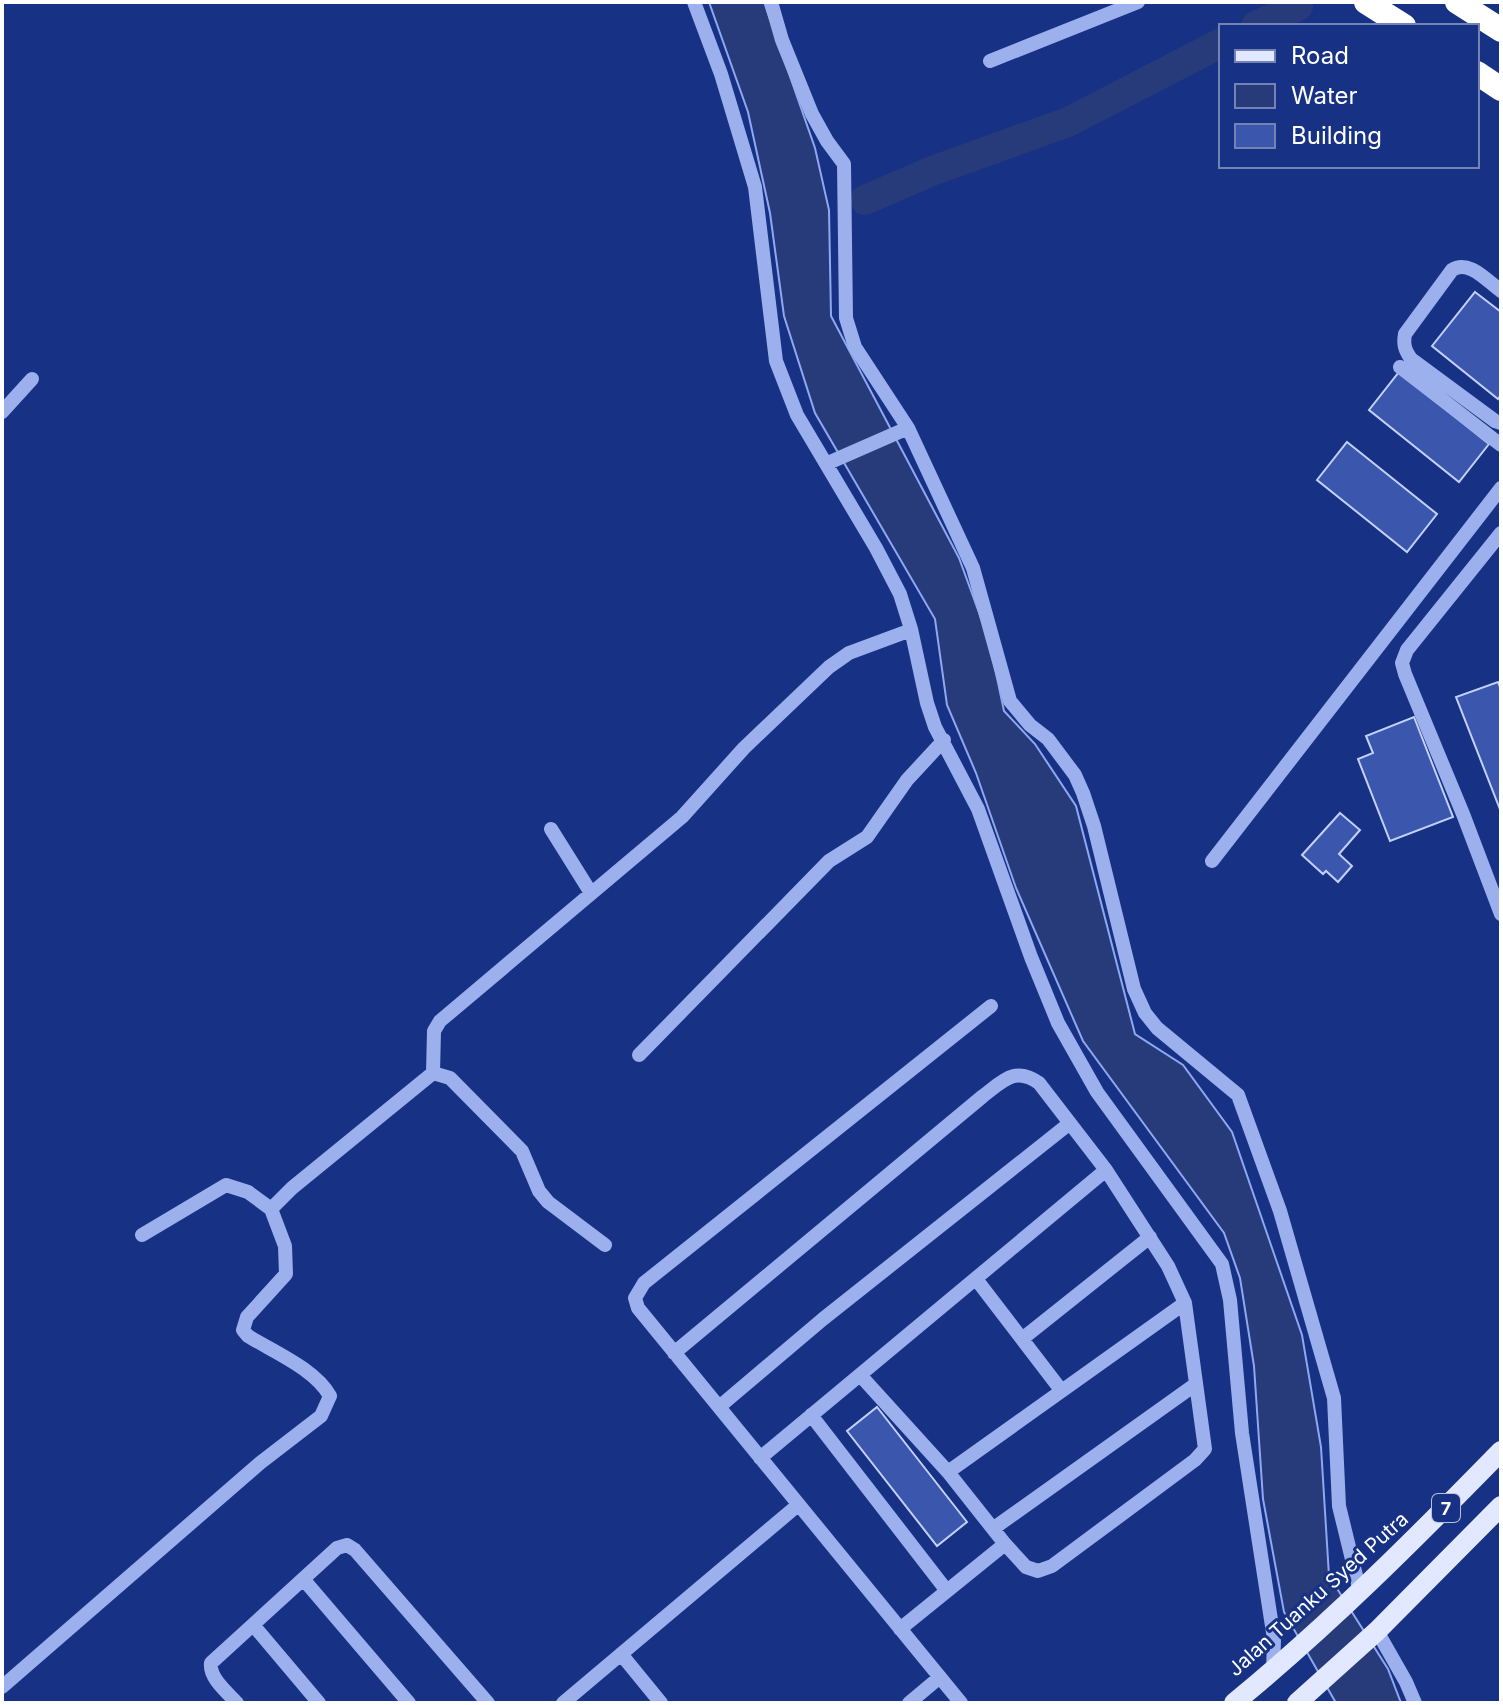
<svg xmlns="http://www.w3.org/2000/svg" width="1503" height="1705" font-family="Inter,sans-serif">
	<style>
		.water { fill: #273a7a; stroke: #8fa8f0; stroke-width: 2 }
		.lines { fill: none; stroke-linecap: round; stroke-linejoin: round }
		.river { stroke: #273a7a; stroke-width: 30 }
		.building { fill: #3b57ad; stroke: #c2d0fa; stroke-width: 2 }
		.minor { stroke: #9cb0ed; stroke-width: 14 }
		.major { stroke: #e2e8ff; stroke-width: 20 }
		.highway { stroke: #fff; stroke-width: 24 }
		.labels { text-anchor: middle; dominant-baseline: central; stroke-width: 6; stroke-linejoin: round; paint-order: stroke }
		.shield { fill: #173185; stroke: #b9c1da; stroke-width: 2 }
		.shield-label { font-size: 18px; font-weight: bold; fill: #fff }
		.street-label { font-size: 20px; fill: #fff; stroke: #173185 }
	</style>
	<rect width="100%" height="100%" fill="#173185"/>
	<path class="water" d="M709 2H764L815 148 829 210 831 316 959 558 989 640 1004 711 1035 744 1076 806 1135 1034 1183 1065 1232 1132 1302 1335 1321 1447 1329 1576 1388 1669 1401 1703H1336L1284 1612 1263 1499 1254 1366 1240 1278 1224 1233 1083 1041 1016 888 976 773 947 705 935 619 815 413 784 316 770 213 748 112Z"/>
	<g class="lines">
		<path class="river" d="M1256 26 1298 6
			M865 200 932 171 1068 122 1221 43"/>
	</g>
	<path class="building" d="M1475 292 1501 312V395L1498 399 1432 346Z
		M1399 372 1489 444 1459 482 1369 410Z
		M1347 442 1437 514 1407 552 1317 480Z
		M1498 682 1501 690V812L1456 697Z
		M1414 717 1453 817 1390 841 1358 759 1373 753 1366 736Z
		M1340 813 1360 830 1339 854 1352 866 1338 882 1326 871 1323 874 1302 855Z
		M877 1407 967 1522 937 1546 847 1431Z"/>
	<g class="lines">
		<path class="minor" d="M694 2 721 74 755 187 776 361 797 415 876 548 900 594 911 629 927 703 935 727 978 809 1031 957 1058 1023 1097 1092 1222 1264 1230 1300 1242 1433 1274 1639 1273 1672
			M771 2 782 40 812 114 827 141 844 164 846 318 855 347 908 428 973 568 1010 701 1030 725 1048 739 1075 775 1083 793 1094 826 1134 989 1145 1013 1157 1028 1238 1095 1280 1211 1334 1398 1339 1506 1360 1592
			M990 61 1138 2
			M1501 291C1487 281 1469 259 1452 270L1405 334C1403 345 1405 350 1411 359L1495 421 1501 423
			M1400 367 1501 445
			M2 412 32 379
			M828 463 908 428
			M1501 533 1407 650 1402 663 1405 674 1463 814 1501 914
			M551 829 591 893
			M1212 861 1501 488
			M639 1055 829 861 867 837 907 780 944 740
			M433 1073 450 1078 522 1151 539 1191 548 1202 605 1245
			M142 1235 226 1185 248 1192 271 1209
			M976 1279 1061 1390
			M1022 1339 1150 1237
			M674 1353 983 1096C1003 1081 1015 1066 1039 1083L1106 1170 1168 1266 1185 1303 1205 1449 1195 1460 1052 1566 1038 1571 1026 1567 1005 1544 948 1472 860 1375
			M719 1407 823 1319 1070 1123
			M811 1415 947 1591
			M760 1458 1106 1170
			M948 1472 1185 1303
			M994 1528 1196 1384
			M304 1580 409 1703
			M254 1626 319 1703
			M900 1629 1005 1544
			M1377 1631 1406 1682 1415 1703
			M621 1654 661 1703
			M2 1687 260 1463 321 1416 330 1396C315 1369 274 1352 248 1336L243 1330 247 1317 286 1274 285 1246 271 1209 292 1188 433 1073 434 1031 440 1021 682 817 744 748 829 667 849 653 911 630
			M237 1703C227 1692 209 1678 211 1663L337 1548 347 1545 355 1550 488 1703
			M563 1703 798 1505
			M909 1703 940 1677
			M961 1703 638 1308 635 1298 644 1283 991 1006"/>
		<path class="major" d="M1234 1703C1329 1625 1415 1539 1501 1451
			M1297 1703 1377 1631 1501 1506"/>
		<path class="highway" d="M1366 2 1404 26
			M1457 2 1501 30
			M1477 73 1501 89"/>
	</g>
	<g class="labels">
		<rect class="shield" x="1432" y="1494" width="28" height="28" rx="6"/>
		<g class="shield-label">
			<text x="1446" y="1508">7</text>
		</g>
		<g class="street-label">
			<text transform="translate(1318 1594) rotate(-42)">Jalan Tuanku Syed Putra</text>
		</g>
	</g>
	<rect width="1503" height="1705" fill="none" stroke="#ffffff" stroke-width="8"/>
	<rect x="1219" y="24" width="260" height="144" fill="#173185" stroke="#7483b6" stroke-width="2"/>
	<rect x="1235" y="50" width="40" height="12" fill="#e2e8ff" stroke="#7483b6" stroke-width="2"/>
	<text x="1291" y="64" font-size="24" fill="#ffffff">Road</text>
	<rect x="1235" y="84" width="40" height="24" fill="#273a7a" stroke="#7483b6" stroke-width="2"/>
	<text x="1291" y="104" font-size="24" fill="#ffffff">Water</text>
	<rect x="1235" y="124" width="40" height="24" fill="#3b57ad" stroke="#7483b6" stroke-width="2"/>
	<text x="1291" y="144" font-size="24" fill="#ffffff">Building</text>
</svg>
